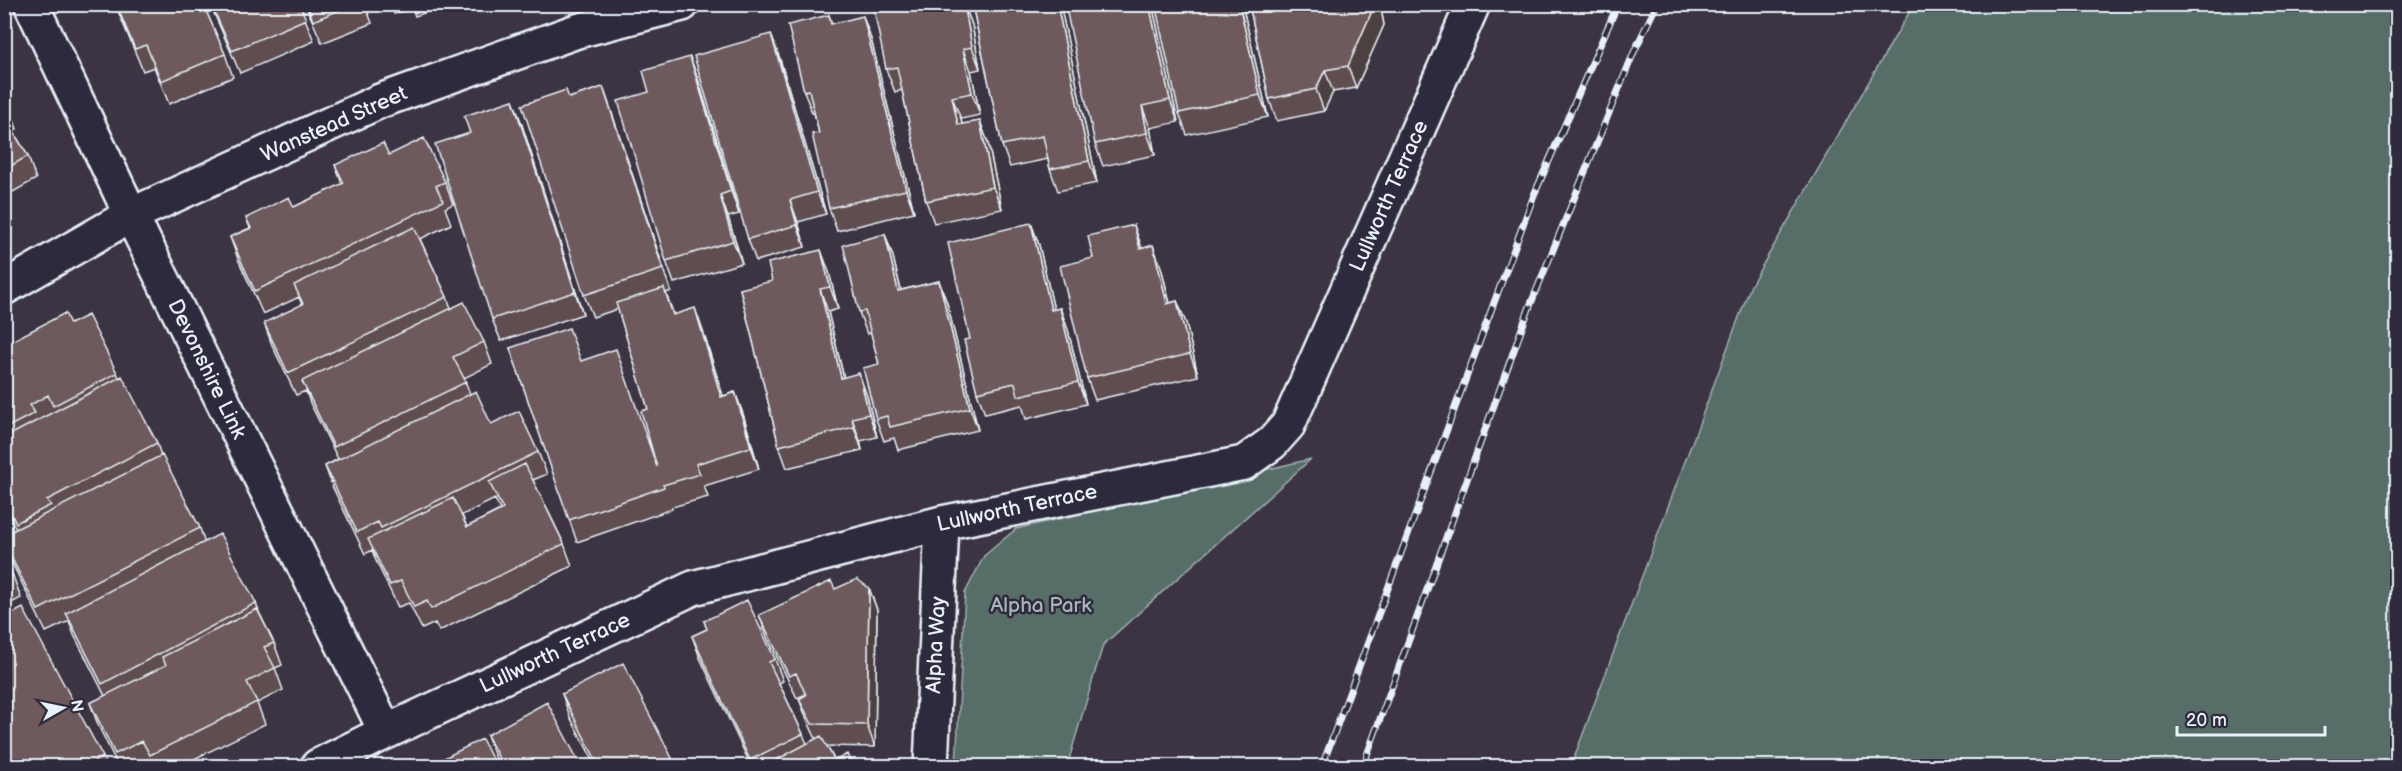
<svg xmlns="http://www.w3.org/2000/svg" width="2402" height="771" font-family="'Balsamiq Sans',sans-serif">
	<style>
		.green { fill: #576d68; stroke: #a0afb0; stroke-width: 1.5 }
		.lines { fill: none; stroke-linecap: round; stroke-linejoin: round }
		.minor-casing { stroke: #e8f1f8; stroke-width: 38 }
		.minor { stroke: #2f2a3d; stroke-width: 33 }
		.rail-casing { stroke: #e8f1f8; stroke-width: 7 }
		.rail { stroke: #2f2a3d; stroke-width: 4.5; stroke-dasharray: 14; stroke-linecap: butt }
		.wall { fill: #5f4d4f; stroke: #e8f1f8; stroke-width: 1.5; fill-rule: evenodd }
		.shaded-wall { fill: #4d3f40; stroke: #e8f1f8; stroke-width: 1.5 }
		.building { fill: #6e5a5c; stroke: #e8f1f8; stroke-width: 1.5 }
		.labels { text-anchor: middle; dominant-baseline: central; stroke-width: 5; stroke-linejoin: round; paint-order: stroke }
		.street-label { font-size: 21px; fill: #e8f1f8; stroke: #2f2a3d }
		.park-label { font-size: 21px; fill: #a7b6b7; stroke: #2f2a3d }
	</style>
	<rect width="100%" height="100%" fill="#3c3443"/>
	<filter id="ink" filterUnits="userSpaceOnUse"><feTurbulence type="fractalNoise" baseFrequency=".0167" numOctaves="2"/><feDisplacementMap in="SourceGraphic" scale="12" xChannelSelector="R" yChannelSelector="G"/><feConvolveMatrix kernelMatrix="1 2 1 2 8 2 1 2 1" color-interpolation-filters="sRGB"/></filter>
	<g filter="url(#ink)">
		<path class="green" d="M1914 4 2397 5V766H1571L1751 285Z
			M1311 459 1103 645 1067 766H956L965 593 984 556 1016 529Z"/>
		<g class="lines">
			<g class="minor-casing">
				<path id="minor" d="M31 4 131 215 386 732
					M4 288 131 215 380 101 577 31 682 4
					M318 766 386 732 693 588 942 523 1244 463 1272 443 1288 425 1473 4
					M931 766 942 523"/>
			</g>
			<use href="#minor" class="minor"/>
			<g class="rail-casing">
				<path id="rail" d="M1322 766 1534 195 1618 4
					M1363 766 1530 306 1634 52 1657 4"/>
			</g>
			<use href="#rail" class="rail"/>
		</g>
		<path class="wall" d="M115 4H203L225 54 233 77 169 104 154 67 143 71Z
			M210 4H299L314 41 240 73Z
			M305 4H379L367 10 372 23 322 43Z
			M391 4H451L415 16 412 8 394 14Z
			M935 4H948V6L964 4 972 25 980 69 971 71 980 115 961 119 962 124 980 121 988 143 1002 209 934 223 926 201 902 90 895 92 886 69 928 6Z
			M972 4H1060L1097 183 1058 191 1050 169 1048 159 1010 167 1002 145Z
			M1152 4 1178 122 1150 128 1155 155 1103 166 1095 144Z
			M1242 4 1268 117 1187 135 1179 113Z
			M1249 4H1380L1384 25 1356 88 1333 92 1324 111 1277 121 1269 99Z
			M829 15 832 24 871 39 914 212 837 231 829 208 819 133 814 113H812L804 91Z
			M779 56 826 214 798 222 805 247 756 261 748 239Z
			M690 57 698 79 739 214 728 217 742 263 674 283 666 261 649 92Z
			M603 87 671 291 666 293 674 315 703 331 723 396 735 392 743 414 759 469 704 486 708 497 672 507V509L577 542 510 348 581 361 655 461 648 409 618 309 593 317 584 295 569 98Z
			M4 98 9 107 17 129 13 131 28 156 36 179 4 197Z
			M513 100 521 122 583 314 501 341 492 319 470 133Z
			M389 155 445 182 453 204 445 208 451 224 420 239 447 297 451 308 484 342 492 364 464 378 470 394 491 424 538 452 547 474 533 480 564 544 572 566 439 631 435 623 422 629 409 603 398 607 376 561 372 550 365 554 333 488 325 466 338 459 310 403 306 391 296 395 272 345 264 323 302 305 299 297 263 314 238 259 230 237 250 228 246 218 294 207 342 184 335 165ZM495 499 500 510 467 527 462 515Z
			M1031 223 1039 245 1054 310 1060 308 1068 330 1086 404 1026 419 1022 405 985 414 977 392 970 339Z
			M885 234 893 257 901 290 939 281 947 303 978 430 898 450 894 438 884 441 876 419 879 364 871 333 867 334 859 312Z
			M1142 248 1161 267 1170 303 1177 301 1186 323 1198 376 1095 400 1087 378Z
			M829 272 838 309 828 312 844 378 867 396 877 437 860 441 862 450 787 468 779 446 740 289Z
			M70 324 117 373 119 378 157 443 161 456 200 528 204 541 256 603 259 612 274 643 282 665 275 668 283 690 257 703 265 724 180 766H152L150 763 144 766H118L98 725 90 703 105 696 74 635 69 621 46 632 10 559 4 545V535L16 529 4 507V345Z
			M4 560 13 576 21 598 4 607Z
			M869 588 877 610 875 747 827 746 835 761 854 766H751L700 658 692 636 707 629 704 621 775 659 783 681 779 683 803 734 807 744 816 739 808 722 799 699 805 696 804 695 797 698 767 637 759 615 835 589Z
			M4 618 103 757 107 766H4Z
			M562 694 676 766H596L570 717Z
			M487 735 581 766H500L495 757Z"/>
		<path class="shaded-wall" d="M964 4 972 25 980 69 972 47Z
			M1057 4H1060L1061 8 1097 183 1089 161Z
			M1149 4H1152L1178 122 1170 100Z
			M1239 4H1242L1268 117 1260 95Z
			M1375 4H1380L1384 25 1356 88 1348 66Z
			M863 16 871 39 914 212 906 190Z
			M771 34 779 56 826 214 817 192Z
			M963 49 971 71 980 115 972 93Z
			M690 57 698 79 739 214 731 191Z
			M1325 70 1333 92 1324 111 1316 89Z
			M603 87 611 110 671 291 663 269Z
			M952 97 961 119 966 147 958 125Z
			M513 100 521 122 583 314 575 292Z
			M1142 106 1150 128 1155 155 1147 133Z
			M980 121 988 143 1002 209 993 187Z
			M720 195 728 217 742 263 733 241Z
			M790 200 798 222 805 247 797 225Z
			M1031 223 1039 245 1059 332 1051 310Z
			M1134 225 1142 248 1140 249Z
			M885 234 893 257 906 313 898 291Z
			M1153 245 1161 267 1175 326 1167 304Z
			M821 250 829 272 838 309 830 287Z
			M939 281 947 303 978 430 970 408Z
			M820 289 828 312 849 400 841 378Z
			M1177 301 1186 323 1198 376 1190 354Z
			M695 308 703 331 730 419 721 397Z
			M1060 308 1068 330 1086 404 1078 382Z
			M859 373 867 396 877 437 869 414Z
			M735 392 743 414 759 469 751 447Z
			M852 418 860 441 862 450 854 427Z
			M869 588 877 610 875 747 867 725Z"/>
		<path class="building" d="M116 4H203L225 54 161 81 146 45 135 49Z
			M211 4H299L306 19 232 51Z
			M307 4H354L313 21Z
			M898 4H927V6L935 4H947V7L956 4H964L972 47 963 49 972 93 952 97 958 125 980 121 993 187 926 201 897 67 886 69 874 10Z
			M972 4H1057L1089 161 1050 169 1043 136 1002 145Z
			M1065 4H1149L1170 100 1142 106 1147 133 1095 144Z
			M1155 4H1239L1260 95 1179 113Z
			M1249 4H1375L1348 66 1325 70 1316 89 1269 99Z
			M829 15 831 24 863 16 906 190 829 208 812 134 819 133 809 90 804 91 788 25Z
			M771 34 817 192 790 200 797 225 748 239 694 56Z
			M690 57 731 191 720 195 733 241 666 261 618 101 649 92 643 71Z
			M603 87 663 269 584 295 522 105 566 90 569 98Z
			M4 98 9 107 4 109Z
			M513 100 575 292 492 319 435 144 470 133 464 116Z
			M4 116 28 156 4 170Z
			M424 138 445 182 436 186 443 201 255 291 230 237 251 228 246 218 289 197 294 207 344 183 335 165 383 143 389 155Z
			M1031 223 1051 310 1060 308 1078 382 1018 396 1015 383 977 392 964 340 970 339 948 243Z
			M1134 225 1140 249 1153 245 1167 304 1177 301 1190 354 1087 378 1060 266 1093 258 1088 236Z
			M414 227 447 297 288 373 264 323 303 304 294 285Z
			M885 234 898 291 939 281 970 408 890 427 887 416 876 419 863 368 879 364 865 311 859 312 843 245Z
			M821 250 830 287 820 289 841 378 859 373 869 414 852 418 854 427 779 446 740 289 772 281 768 263Z
			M664 288 673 315 695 308 721 397 735 392 751 447 696 464 700 474 663 485 664 487 569 520 510 348 569 328 581 361 616 349 657 467 641 411 648 409 616 303Z
			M464 302 484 342 453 357 466 382 334 447 302 381Z
			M65 313 70 324 88 315 117 373 53 406 48 395 30 405 35 413 4 429V345Z
			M122 376 157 443 47 500 51 505 16 523 4 501V438Z
			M476 391 491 424 519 411 538 452 381 528 378 522 357 532 325 466Z
			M162 455 200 528 38 610 4 543V535Z
			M525 464 564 544 431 609 427 601 414 607 401 581 390 585 368 539 453 498 467 527 503 509 489 482Z
			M220 534 256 603 102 684 66 613Z
			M4 560 13 576 4 580Z
			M857 579 869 588 867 725 812 724 799 699 806 695 796 673 789 676 759 615 831 581 835 589Z
			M747 600 775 659 769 662 803 734 750 760 692 636 707 629 704 621Z
			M23 608 103 757 86 766H7L4 762V618Z
			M257 609 274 643 264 647 275 668 247 682 257 702 150 755 142 741 115 754 90 703 166 665 162 657Z
			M623 663 676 766H599L562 694Z
			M547 702 581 766H503L487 735Z
			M821 736 835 761 847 754 854 766H765Z
			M482 739 496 766H446L442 759Z"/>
	</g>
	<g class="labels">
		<g class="street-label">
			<text transform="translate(334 124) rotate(-24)">Wanstead Street</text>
			<text transform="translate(1389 196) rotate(-66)">Lullworth Terrace</text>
			<text transform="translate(207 369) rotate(64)">Devonshire Link</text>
			<text transform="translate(1017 508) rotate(-12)">Lullworth Terrace</text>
			<text transform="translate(936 645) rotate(-87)">Alpha Way</text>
			<text transform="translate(555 653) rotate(-25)">Lullworth Terrace</text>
		</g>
		<g class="park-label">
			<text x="1041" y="605">Alpha Park</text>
		</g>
	</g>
	<rect width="2402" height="771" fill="none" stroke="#2f2a3d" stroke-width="24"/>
	<rect x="12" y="12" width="2378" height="747" fill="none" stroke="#e8f1f8" stroke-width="2" filter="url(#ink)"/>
	<g transform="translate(63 708) rotate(81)" stroke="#2f2a3d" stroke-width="4.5" paint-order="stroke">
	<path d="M0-4.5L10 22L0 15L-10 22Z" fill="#e8f1f8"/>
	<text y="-9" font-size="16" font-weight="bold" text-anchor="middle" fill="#e8f1f8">N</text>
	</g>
	<path d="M2177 726v9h148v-9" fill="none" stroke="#e8f1f8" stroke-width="3"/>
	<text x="2186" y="726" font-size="18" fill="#e8f1f8" stroke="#2f2a3d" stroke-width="4.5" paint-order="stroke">20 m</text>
</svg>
